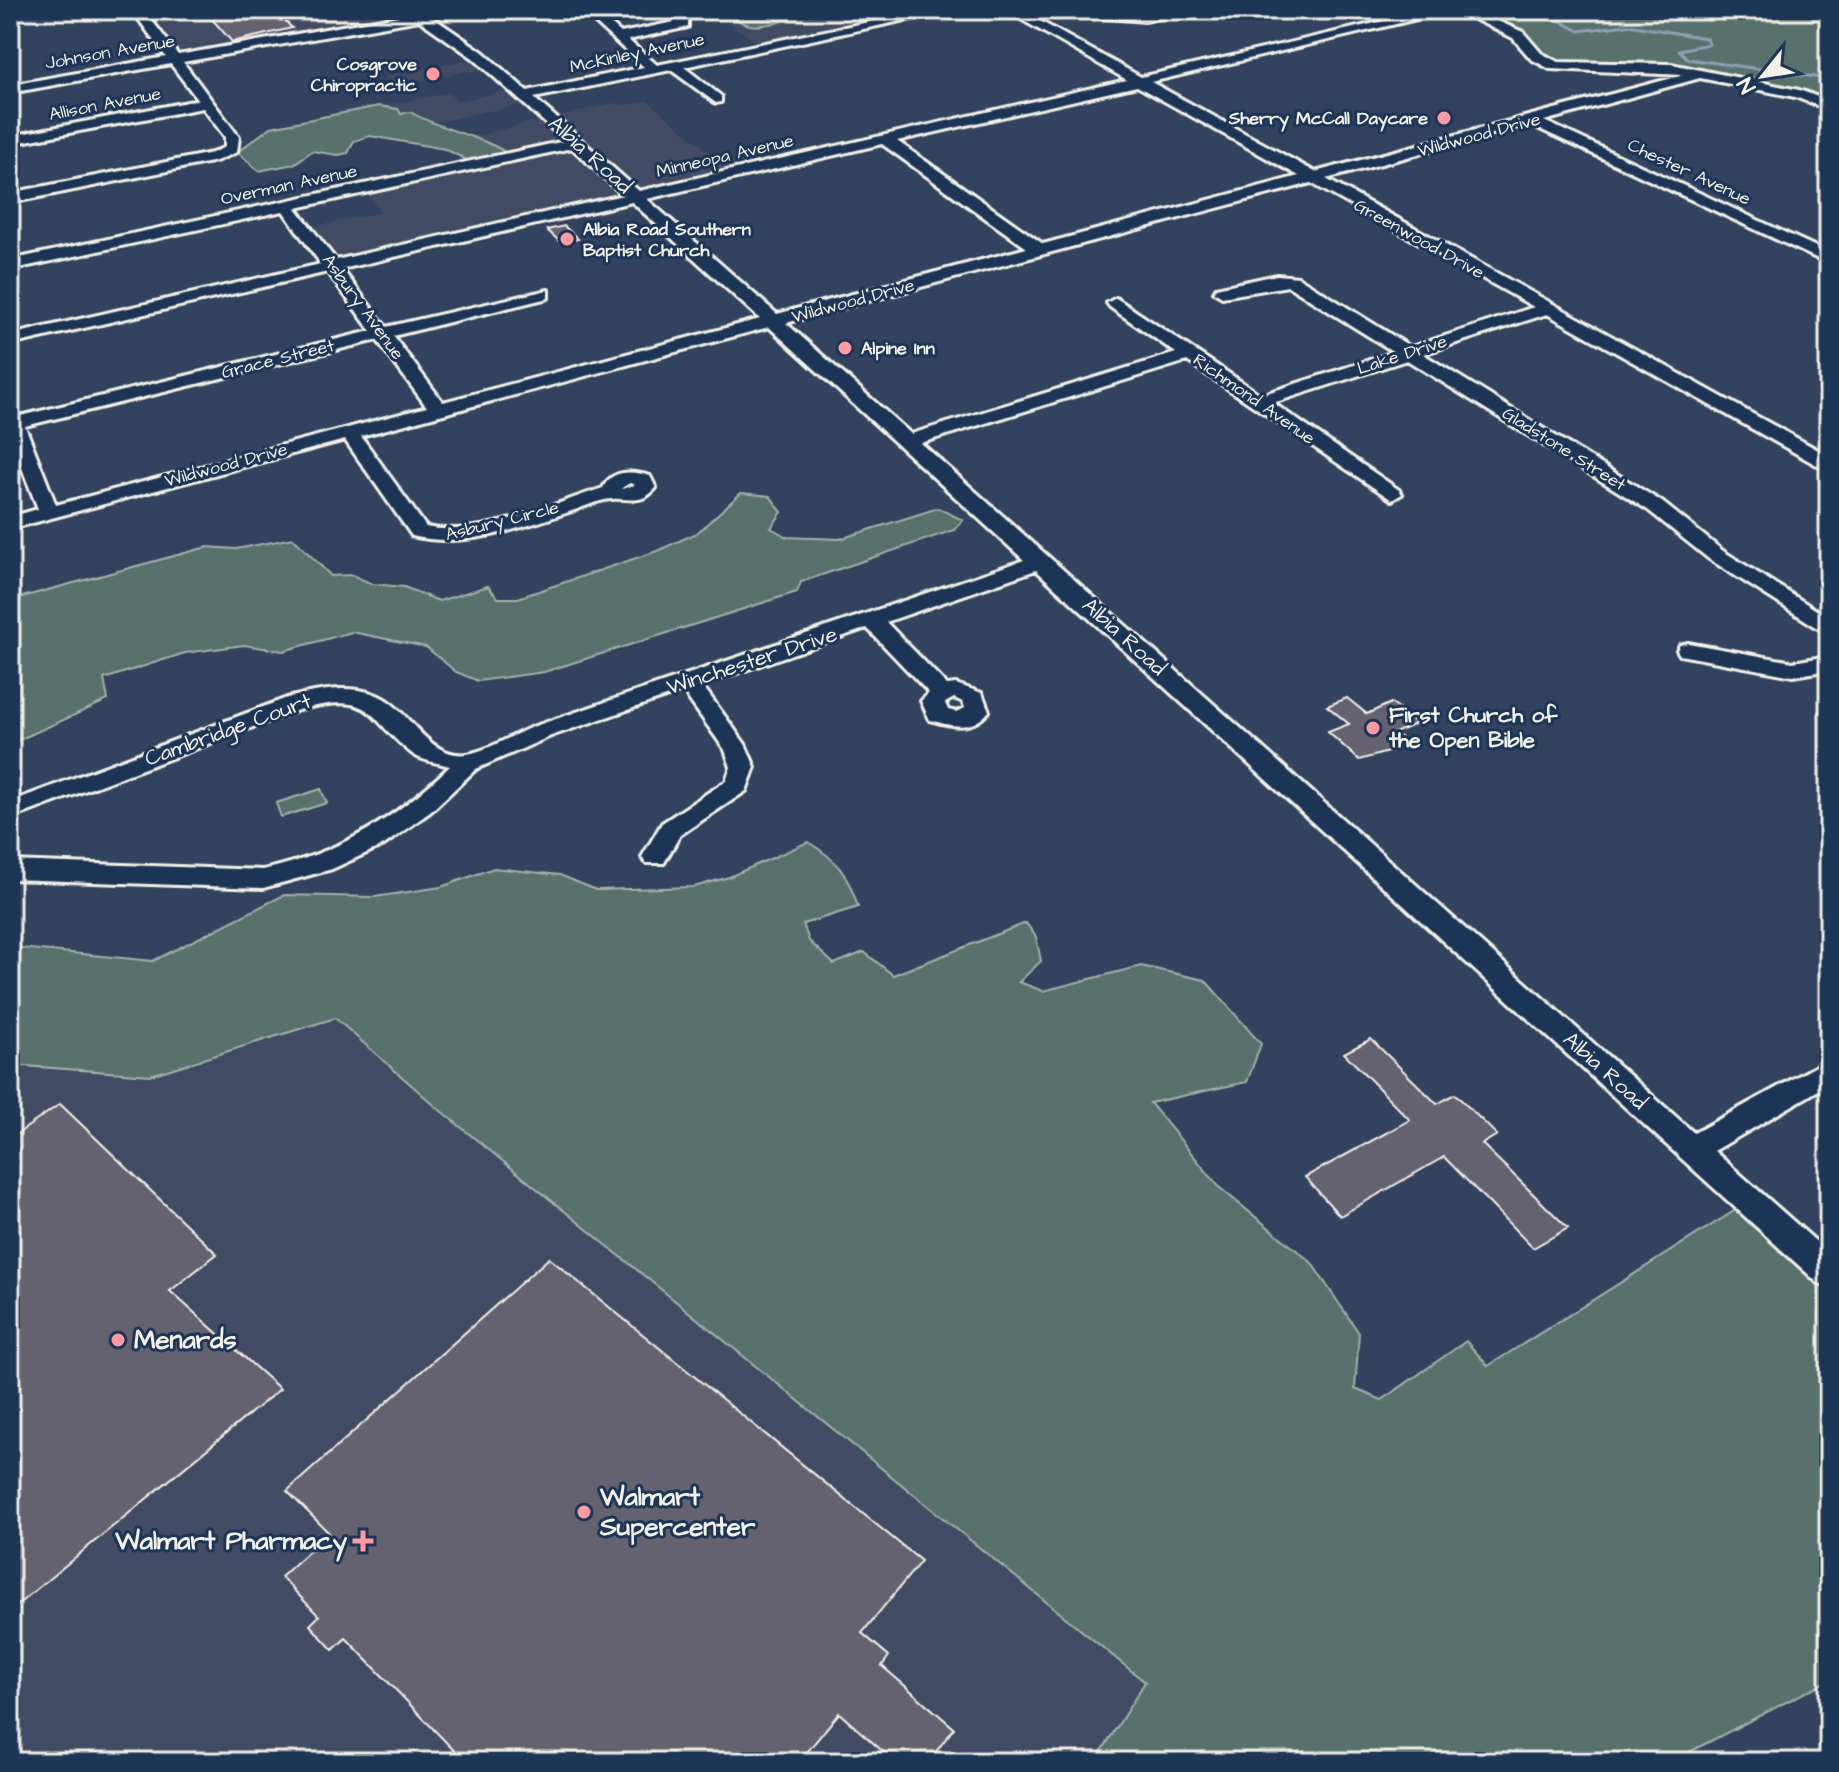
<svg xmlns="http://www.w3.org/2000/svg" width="1839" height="1772" font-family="'Architects Daughter',sans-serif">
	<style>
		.built { fill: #424c63 }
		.green { fill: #59716d; stroke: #a6b1aa; stroke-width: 2 }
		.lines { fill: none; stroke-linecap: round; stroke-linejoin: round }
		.stream { stroke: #8d9fb3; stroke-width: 3 }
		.building { fill: #656270; stroke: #f4f1e8; stroke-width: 2 }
		.minor-casing { stroke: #f4f1e8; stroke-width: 6 }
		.minor { fill: #1d3557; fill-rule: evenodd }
		.poi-dot { fill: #ff9aa2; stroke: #1d3557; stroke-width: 3 }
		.labels { text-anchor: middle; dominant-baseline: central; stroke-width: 6; stroke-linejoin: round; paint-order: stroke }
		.far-street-label { font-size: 18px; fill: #f4f1e8; stroke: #1d3557 }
		.far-poi-label { font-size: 18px; font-weight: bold; fill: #f4f1e8; stroke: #1d3557; text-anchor: end }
		.street-label { font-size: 22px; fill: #f4f1e8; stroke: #1d3557 }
		.poi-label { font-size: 22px; font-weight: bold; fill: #f4f1e8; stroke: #1d3557; text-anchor: start }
		.near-poi-label { font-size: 26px; font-weight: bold; fill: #f4f1e8; stroke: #1d3557; text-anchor: start }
	</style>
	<rect width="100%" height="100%" fill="#33425e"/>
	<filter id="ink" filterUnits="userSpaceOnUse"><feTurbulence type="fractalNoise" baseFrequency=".0125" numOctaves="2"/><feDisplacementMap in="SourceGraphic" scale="16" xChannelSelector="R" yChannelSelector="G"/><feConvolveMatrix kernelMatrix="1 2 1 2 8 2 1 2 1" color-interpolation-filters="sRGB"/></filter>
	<g filter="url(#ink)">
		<path class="built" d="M169 10H492L494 12 492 16 437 26 419 14 175 58 138 16Z
			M709 10H931L760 44Z
			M481 57 492 67 391 86 382 77Z
			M516 89 530 103 430 123 410 112 401 114 379 106 449 93 457 101Z
			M648 101 736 174 333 265 304 229 381 212 363 189 473 167 495 144 470 137 615 103 621 106Z
			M335 1018 441 1111 1146 1682 1095 1762H10V1065L151 1075Z"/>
		<path class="green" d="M802 10 783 14 789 20C764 25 747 33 728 11L837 10 810 15Z
			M1462 10H1808L1829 18V102L1808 90 1765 86 1705 74 1555 66 1529 45Z
			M379 106 398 109 401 114 410 112C443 131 482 135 513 157L477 165 445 149 370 136 354 141 348 153 338 155 312 151 294 164 259 171 237 152 271 127Z
			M741 493 770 496 782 512 771 528 787 537 840 539 938 508 963 520 954 530 801 582 797 592 544 672 478 681 456 672 426 647 352 632 283 651 244 645 185 653 104 679 108 700 10 744V606L22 597 207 547 236 549 293 538 331 576 352 575 372 584 404 587 439 601 488 586 498 598H518L657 551 697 533Z
			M321 789 327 803 281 817 276 803Z
			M808 842C837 859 848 875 858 907L803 924 809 941 834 964 864 952 893 975 1026 923 1036 937 1041 961 1019 982 1043 991 1141 966 1205 980 1261 1044 1247 1082 1150 1103 1220 1188 1311 1262 1359 1333 1355 1389 1382 1400 1466 1341 1488 1366 1750 1201 1829 1273V1680L1670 1762H1095L1145 1682 441 1111 335 1018 151 1075 10 1065V947L153 961 284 895 375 897 441 887 494 868 560 875 596 890 694 887 729 877Z"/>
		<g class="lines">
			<path class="stream" d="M1486 10 1495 14 1553 17 1579 31 1628 25 1706 38 1709 44 1679 50 1688 59 1829 79"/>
		</g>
		<path class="building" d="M259 10H275L292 28 232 42 211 18Z
			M564 226 578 239 561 243 547 230Z
			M1347 698 1367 714 1391 703 1417 723 1395 733 1410 746 1359 760 1328 732 1349 724 1327 706Z
			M1371 1039 1437 1104 1455 1094 1497 1135 1482 1144 1568 1228 1533 1248 1444 1157 1340 1216 1305 1177 1410 1120 1344 1053Z
			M60 1104 217 1254 170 1291 280 1389 10 1611V1139Z
			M549 1258 921 1561 862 1633 889 1656 882 1666 954 1728 928 1762H895L839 1713 799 1762H465L346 1638 333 1650 310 1625 319 1616 281 1577 329 1533 287 1491Z"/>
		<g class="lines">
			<g class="minor-casing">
				<path id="minor" d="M132 10H144L178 55 410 14 407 10H458L432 17 483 52 527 91 644 67 581 10H595L621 33 674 22 662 10H675L688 21V27L628 40 657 65 928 10H953L684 67 721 96V102L716 103 671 70 534 98 639 191 1127 80 1005 10H1020L1141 77 1432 10H1455L1151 82 1315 172 1684 75 1550 69 1531 59 1513 38 1456 10H1472L1523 32 1541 53 1558 62 1671 64 1799 90 1829 101V110L1795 97 1700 78 1544 121 1829 253V264L1529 124 1326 179 1829 456V470L1822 468 1547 314 1423 354 1662 502 1723 551 1829 618V635L1709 559 1648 510 1407 360 1273 403 1399 490 1402 494 1392 500 1187 361 921 443 1694 1133 1829 1059V1084L1714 1151 1829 1253V1287L1818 1283 1036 570 886 622 947 685 956 684 982 693 989 711C973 732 951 726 930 720L921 701 929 693 867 628 702 685 745 744 755 767 746 791 680 835 664 863H646L642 857 662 823 726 781 731 767 725 750 683 691 551 736 476 769 430 812 384 845 332 869 263 888 10 879V861L263 870C337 854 396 819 450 766 439 763 423 761 414 755 364 717 379 691 301 709L10 819V802L287 698C318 690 360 681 388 701 413 718 431 759 467 754 488 751 514 734 535 726L1024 560 769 327 361 436 426 527C478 538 553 504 603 488 612 469 632 471 650 476L656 488C641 506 628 497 611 499 597 500 582 508 569 512 520 528 464 549 412 536L345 440 10 529V517L38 509 10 437V407L17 409 20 416 371 331 328 272 10 345V335L321 264 283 211 10 270V260L565 141 473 58 419 20 183 62 239 137 237 152 216 161 10 203V193L212 153 225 147V137L203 108 10 144V136L198 100 171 64 10 93V85L166 57ZM1137 86 1299 176 1043 244 897 141ZM882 144 1027 248 777 314 647 199ZM572 148 623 195 336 260 296 208ZM1311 183 1534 307 1411 347 1298 277 1277 275 1216 288 1214 292 1222 297 1288 286 1394 352 1261 395 1116 298 1107 303 1110 307 1176 353 911 434 786 323ZM632 202 760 319 443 402 393 336 548 298V290L386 327 342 269ZM377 340 427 407 56 505 25 426ZM630 483 635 485 622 489 623 487ZM954 698 963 702 965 708 957 712 948 710 945 703Z
					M1053 10 1145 13 1192 10 1145 21 1059 14Z
					M1688 643 1793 662 1829 656V670L1793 676 1680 655 1677 650 1680 645Z"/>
			</g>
			<use href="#minor" class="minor"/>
		</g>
	</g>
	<g class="poi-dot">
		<circle cx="433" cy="74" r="8"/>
		<circle cx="1444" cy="118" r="8"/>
		<circle cx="567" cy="239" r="8"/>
		<circle cx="845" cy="348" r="8"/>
		<circle cx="1373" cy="728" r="8"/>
		<circle cx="118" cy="1340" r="8"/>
		<circle cx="584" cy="1512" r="8"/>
		<path d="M359 1529h8v8h8v8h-8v8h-8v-8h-8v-8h8z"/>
	</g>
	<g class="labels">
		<g class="far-street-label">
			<text transform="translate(110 52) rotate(-10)">Johnson Avenue</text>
			<text transform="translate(637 53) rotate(-12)">McKinley Avenue</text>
			<text transform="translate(105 104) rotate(-11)">Allison Avenue</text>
			<text transform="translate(1479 135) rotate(-15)">Wildwood Drive</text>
			<text transform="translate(725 156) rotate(-13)">Minneopa Avenue</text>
			<text transform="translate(1689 172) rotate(25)">Chester Avenue</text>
			<text transform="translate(289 185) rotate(-12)">Overman Avenue</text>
			<text transform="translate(1419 239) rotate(29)">Greenwood Drive</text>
			<text transform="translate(853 301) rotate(-15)">Wildwood Drive</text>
			<text transform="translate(363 307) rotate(54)">Asbury Avenue</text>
			<text transform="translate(1402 355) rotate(-18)">Lake Drive</text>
			<text transform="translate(278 359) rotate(-14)">Grace Street</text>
			<text transform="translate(1254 399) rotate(35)">Richmond Avenue</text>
			<text transform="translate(1564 449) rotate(32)">Gladstone Street</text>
			<text transform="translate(226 465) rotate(-15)">Wildwood Drive</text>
			<text transform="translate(502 521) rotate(-14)">Asbury Circle</text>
		</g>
		<g class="far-poi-label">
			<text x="417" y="64">Cosgrove<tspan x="417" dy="21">Chiropractic</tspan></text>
			<text x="1428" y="118">Sherry McCall Daycare</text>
			<text x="583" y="229" text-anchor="start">Albia Road Southern<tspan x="583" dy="21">Baptist Church</tspan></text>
			<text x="861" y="348" text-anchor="start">Alpine Inn</text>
		</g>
		<g class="street-label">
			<text transform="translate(590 155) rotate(42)">Albia Road</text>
			<text transform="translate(1124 637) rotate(42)">Albia Road</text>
			<text transform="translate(752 661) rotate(-18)">Winchester Drive</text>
			<text transform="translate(228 730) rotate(-20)">Cambridge Court</text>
			<text transform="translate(1605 1071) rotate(42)">Albia Road</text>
		</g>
		<g class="poi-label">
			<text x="1389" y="715">First Church of<tspan x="1389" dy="25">the Open Bible</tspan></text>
		</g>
		<g class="near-poi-label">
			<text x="134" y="1340">Menards</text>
			<text x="600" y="1497">Walmart<tspan x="600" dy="30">Supercenter</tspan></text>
			<text x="347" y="1541" text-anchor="end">Walmart Pharmacy</text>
		</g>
	</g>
	<rect width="1839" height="1772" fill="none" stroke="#1d3557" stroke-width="40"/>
	<rect x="20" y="20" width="1799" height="1732" fill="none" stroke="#f4f1e8" stroke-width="3" filter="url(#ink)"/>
	<g transform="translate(1763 76) rotate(240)" stroke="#1d3557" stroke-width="6" paint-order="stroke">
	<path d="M0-6L14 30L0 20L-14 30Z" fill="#f4f1e8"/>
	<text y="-12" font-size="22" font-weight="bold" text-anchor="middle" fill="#f4f1e8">N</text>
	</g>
</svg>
